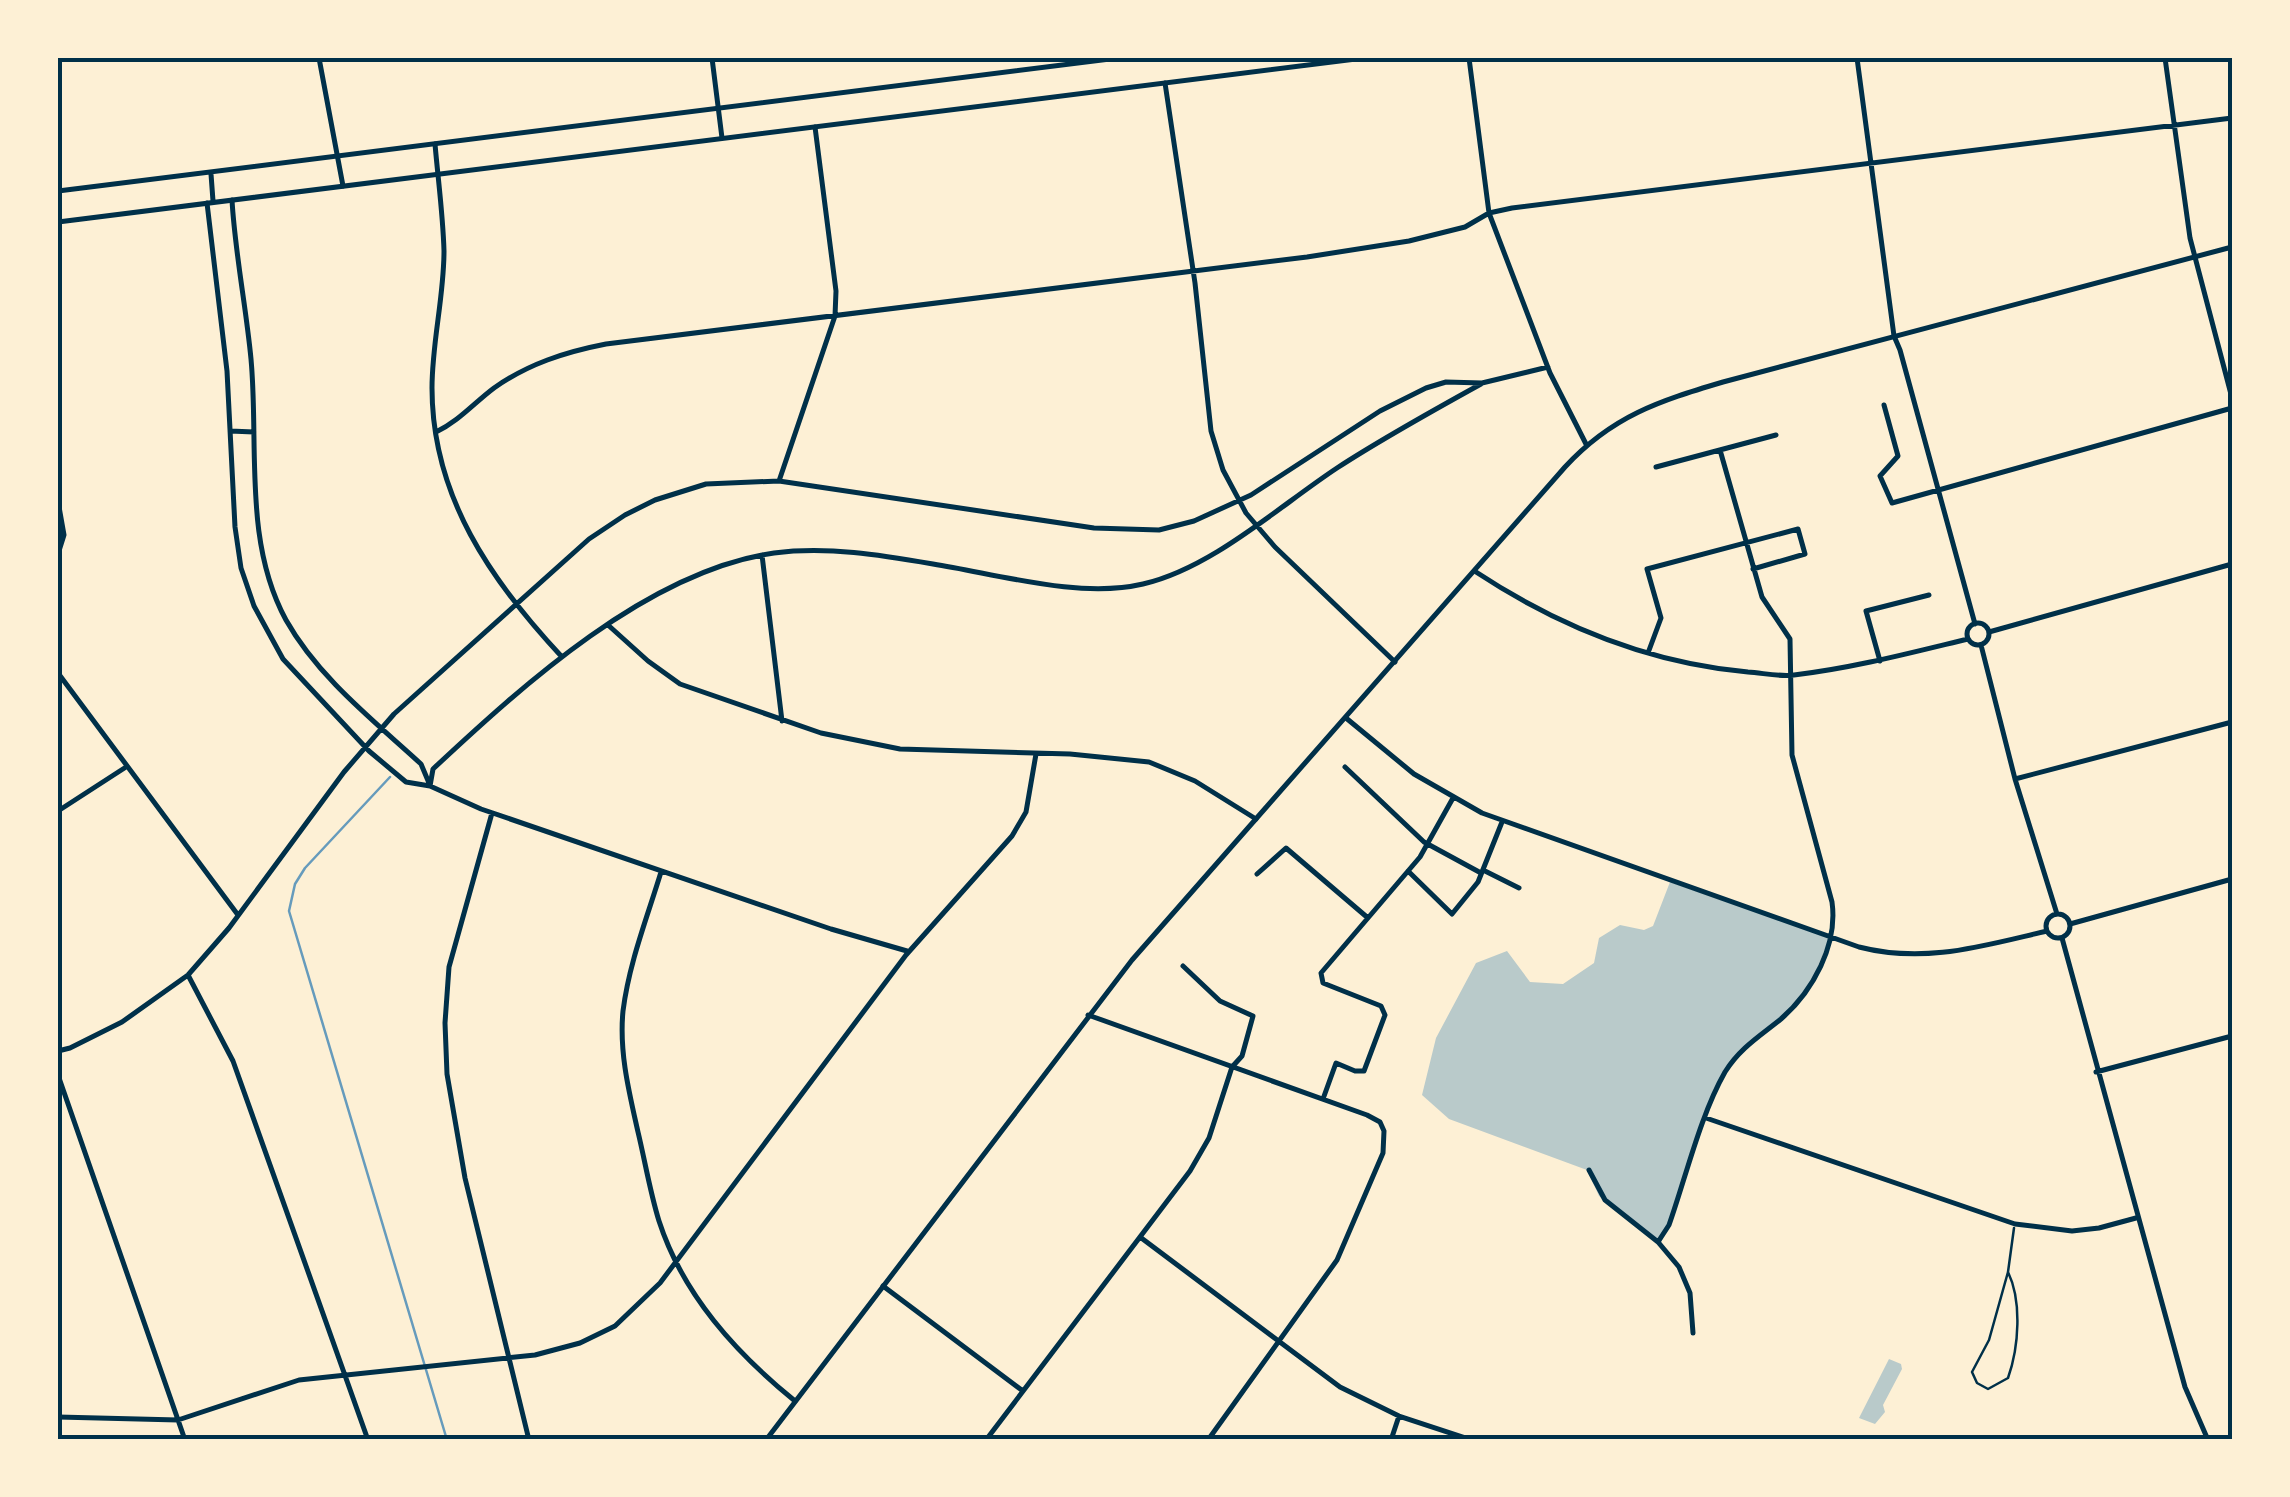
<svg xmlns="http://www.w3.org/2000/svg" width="2290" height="1497" font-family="'Roboto Serif',serif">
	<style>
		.green { fill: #b9caca }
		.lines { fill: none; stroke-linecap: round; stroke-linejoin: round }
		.stream { stroke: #669bbc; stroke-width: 2.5 }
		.service { stroke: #003049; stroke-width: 2.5 }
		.minor { stroke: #003049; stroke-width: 5 }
		.tertiary { stroke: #003049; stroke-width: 5 }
		.neatline { fill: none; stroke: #003049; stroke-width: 4 }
	</style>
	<rect width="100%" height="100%" fill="#fdf0d5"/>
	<path class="green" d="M1670 882 1830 938 1812 980 1789 1011 1741 1051 1720 1081 1661 1243 1599 1196 1587 1170 1449 1119 1422 1095 1436 1038 1476 963 1507 951 1530 982 1563 984 1594 963 1599 938 1620 925 1644 930 1653 926Z
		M1889 1359 1901 1364 1902 1369 1883 1405 1885 1412 1875 1424 1859 1418Z"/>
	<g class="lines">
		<path class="stream" d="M390 777 305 868 295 884 289 911 447 1440"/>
		<path class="service" d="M2008 1272C2022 1301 2019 1347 2008 1378L1988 1389 1977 1383 1972 1372 1989 1340 2008 1272 2014 1228"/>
		<path class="minor" d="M319 58 343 186
			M712 58 722 138
			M1469 58 1489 213 1550 373 1586 444
			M1857 58 1894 336 1900 350 1975 624
			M2165 58 2190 238 2232 398
			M1165 83 1195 283 1211 431 1223 470 1246 513 1275 547 1395 662
			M435 144C438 179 443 215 444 251 444 297 432 342 432 388 432 496 491 581 562 657
			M232 200C235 253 246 306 251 359 259 445 243 541 286 620 318 677 373 720 421 764L429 783
			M207 203 227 371 235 527 241 568 254 606 283 659 369 751 406 782 430 786 481 809 831 929 907 951
			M1884 405 1898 456 1880 476 1892 503 2232 408
			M230 431 254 432
			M436 432C459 421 474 403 494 388 528 364 565 352 606 344L1307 257 1409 241 1465 227 1489 213 1512 208 2232 118
			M1656 467 1776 435
			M779 481 835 316 836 291 815 127
			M58 501 64 535 58 554
			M762 555 782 721
			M1476 572C1558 626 1649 663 1748 672 1763 673 1780 677 1794 675 1853 668 1910 653 1968 639
			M1967 634a11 11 0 1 1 22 0a11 11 0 1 1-22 0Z
			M608 625 648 661 680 684 821 733 900 749 1070 754 1149 762 1195 781 1256 819
			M1989 632 2232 564
			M1981 645 2015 779 2057 914
			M1648 653 1661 618 1647 569 1798 529 1805 554 1753 569
			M1880 661 1866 611 1929 595
			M58 673 238 915
			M1346 718 1414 774 1482 813 1859 947C1925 964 1982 946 2047 931
			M1345 767 1424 842 1481 873
			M2015 779 2232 722
			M430 786 433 769C523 685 648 571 774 553 827 546 881 555 933 564 997 574 1079 599 1143 584 1212 568 1278 507 1337 468 1383 438 1432 411 1481 384
			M58 811 126 767
			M492 813 449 967 445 1023 447 1074 465 1178 529 1440
			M1483 870 1519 888
			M1408 871 1452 914 1478 882 1502 822
			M661 872C647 918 629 963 623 1011 619 1052 629 1092 638 1132 645 1161 650 1192 659 1221 683 1295 736 1353 795 1401
			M1257 874 1286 848 1368 918
			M2046 926a12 12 0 1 1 24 0a12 12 0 1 1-24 0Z
			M2070 924 2232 879
			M2062 938 2185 1387 2208 1440
			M188 975 233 1061 368 1440
			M1088 1015 1367 1115 1380 1122 1384 1131 1383 1153 1337 1260 1208 1440
			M58 1051 70 1048 122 1022 188 975 229 928 344 772 394 714 589 539 625 515 655 500 706 484 779 481 1094 528 1159 530 1194 521 1251 495 1380 411 1426 388 1446 382 1482 383 1548 367
			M2096 1072 2232 1036
			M58 1075 185 1440
			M1323 1099 1336 1063 1355 1071H1364L1385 1015 1381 1006 1323 983 1321 973 1420 857 1453 798
			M1706 1118 2015 1224 2072 1231 2099 1228 2136 1218
			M1589 1170 1605 1200 1658 1242 1679 1267 1690 1293 1693 1333
			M1140 1237 1340 1387 1399 1416 1472 1440
			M1658 1242 1669 1225C1686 1177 1700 1116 1725 1072 1740 1048 1760 1036 1781 1019 1813 991 1838 945 1832 902L1792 755 1790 639 1762 597 1720 450
			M883 1286 1023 1391
			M58 1417 178 1420 299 1380 535 1355 580 1343 615 1326 660 1283 906 955 1012 836 1026 812 1036 754
			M986 1440 1190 1171 1209 1138 1232 1067 1242 1056 1253 1016 1220 1001 1183 966
			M1391 1440 1399 1416"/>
		<path class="tertiary" d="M211 174 213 201
			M58 191 1118 58
			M58 222 1364 58
			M766 1440 1132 960 1565 467C1612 416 1659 401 1723 382L2232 247"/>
	</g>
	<rect width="2290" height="1497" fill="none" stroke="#fdf0d5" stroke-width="120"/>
	<rect x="60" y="60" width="2170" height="1377" class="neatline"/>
</svg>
